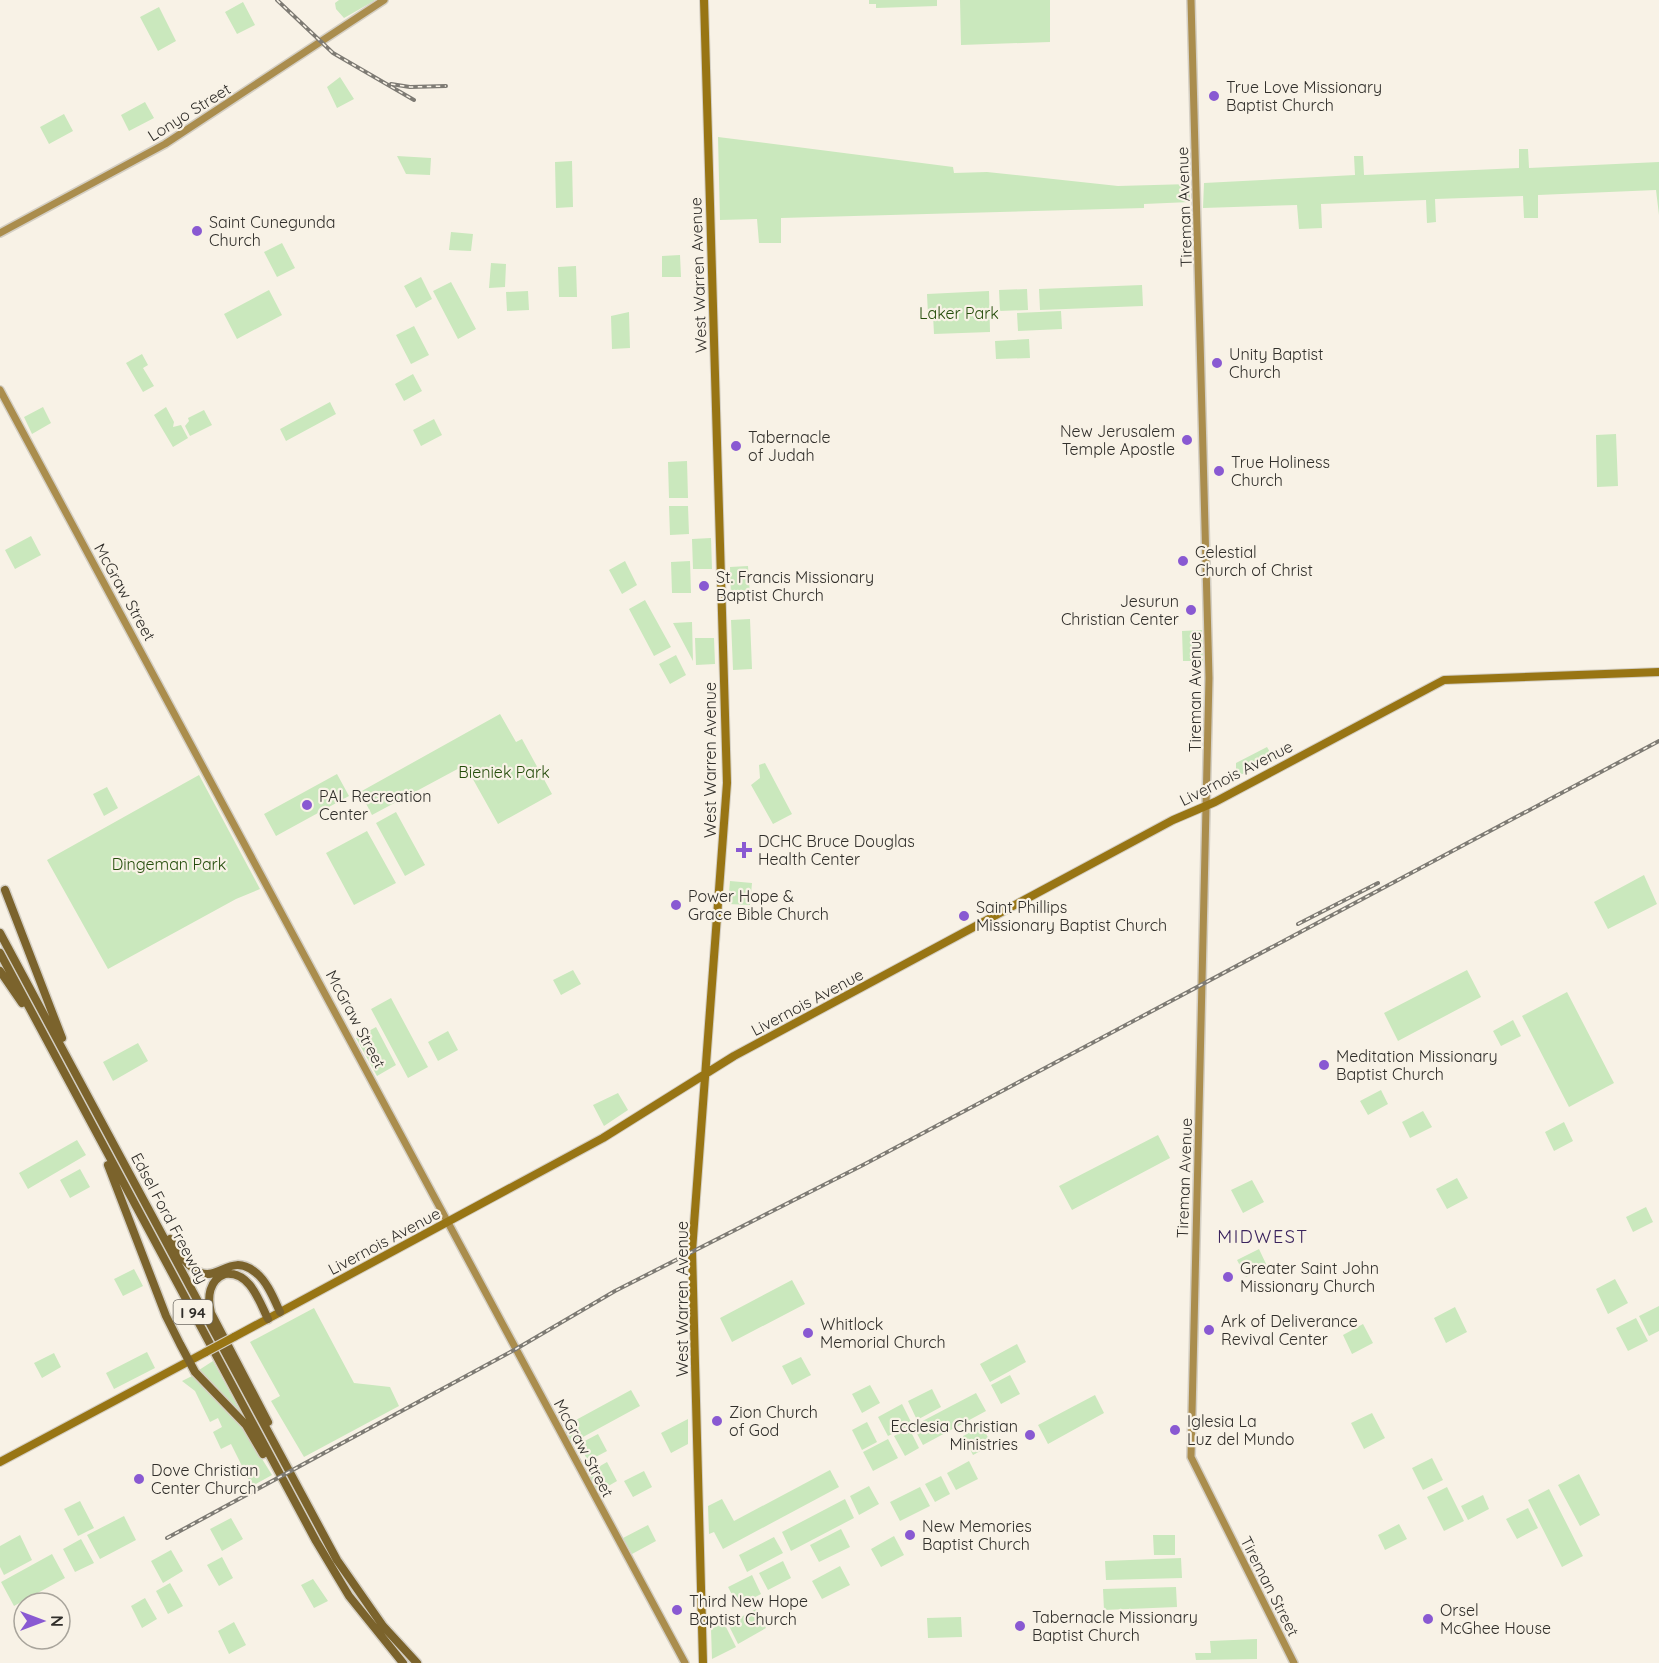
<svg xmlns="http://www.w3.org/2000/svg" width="1659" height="1663" font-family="Quicksand,sans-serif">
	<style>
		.green { fill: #cae8bd }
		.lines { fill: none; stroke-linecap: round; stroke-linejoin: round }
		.secondary-casing { stroke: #d4cfc4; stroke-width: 10 }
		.primary-casing { stroke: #d4cfc4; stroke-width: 10 }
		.highway-casing { stroke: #d4cfc4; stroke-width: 11 }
		.secondary { stroke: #aa8d4d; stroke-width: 7 }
		.primary { stroke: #987514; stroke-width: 8 }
		.highway { stroke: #7b632c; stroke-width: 8 }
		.rail-casing { stroke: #7e7b74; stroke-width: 4 }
		.rail { stroke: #f8f2e6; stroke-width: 1.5; stroke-dasharray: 4.5; stroke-linecap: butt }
		.primary-bridge-casing { stroke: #d4cfc4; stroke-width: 10; stroke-linecap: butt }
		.primary-bridge { stroke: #987514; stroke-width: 8 }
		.poi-dot { fill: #8959d2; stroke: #f8f2e6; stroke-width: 2 }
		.labels { text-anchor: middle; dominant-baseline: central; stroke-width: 4.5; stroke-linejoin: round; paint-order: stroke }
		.shield { fill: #f8f2e6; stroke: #6d6a63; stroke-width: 1.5 }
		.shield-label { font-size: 15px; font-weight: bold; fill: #312f2b }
		.poi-label { font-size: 16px; fill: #312f2b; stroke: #f8f2e6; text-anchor: start }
		.street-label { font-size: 16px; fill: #312f2b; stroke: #f8f2e6 }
		.park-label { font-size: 16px; fill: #254d0b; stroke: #f8f2e6 }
		.neighbourhood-label { font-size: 18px; letter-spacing: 1.5px; fill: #3b245e; stroke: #f8f2e6 }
	</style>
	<rect width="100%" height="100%" fill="#f8f2e6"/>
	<path class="green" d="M339 0H374V1L344 18 336 9 335 3Z
		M869 0H937V6L876 8V4H869Z
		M960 0H1050V42L961 45Z
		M243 2 255 25 237 34 225 12Z
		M159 7 176 41 158 51 140 17Z
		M340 77 354 99 337 108 327 87Z
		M145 102 154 118 129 131 121 115Z
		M64 114 73 131 49 144 40 127Z
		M718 137 953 167 954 173 987 172 1118 186 1190 184V202L1144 204V208L781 218V243H759L757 219 720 220Z
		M1519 149H1528L1529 168 1659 162V215L1656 190 1538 195V218H1524L1523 196 1435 199 1436 222 1427 223 1426 200 1321 204 1322 228 1299 229 1297 205 1203 208 1204 183 1355 175 1354 156H1363L1364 175 1519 168Z
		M397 156 431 158 430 175 406 174Z
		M572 161 573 207 556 208 555 162Z
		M451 232 473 234 471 251 449 250Z
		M282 243 295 268 277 277 264 252Z
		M680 255 681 277H662V256Z
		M491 263 506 264 505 287 489 288Z
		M576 266 577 297H559L558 267Z
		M421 277 432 299 416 308 404 286Z
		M451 282 476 329 458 339 433 291Z
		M1142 285 1143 306 1040 310 1039 289Z
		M1027 289 1028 310 1000 311 999 290Z
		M269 290 282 315 237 339 224 314Z
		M528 291 529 310 507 311 506 292Z
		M989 291 990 332 934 334 933 315H928L927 294Z
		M1061 311 1062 329 1018 331 1017 313Z
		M629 312 630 348 612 349 611 316Z
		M414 326 429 355 411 364 396 335Z
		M1029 339 1030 358 996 359 995 341Z
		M142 354 148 365 143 368 154 386 143 392 126 363Z
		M413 374 422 391 404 401 395 384Z
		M330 402 336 414 286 441 280 429Z
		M43 407 51 423 32 434 24 417Z
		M166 407 174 422 173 427 181 425 188 438 173 447 154 415Z
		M204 410 212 425 190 436 185 426 189 421 188 418Z
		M434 419 442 435 421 446 413 430Z
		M1616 434 1618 486 1597 487 1596 435Z
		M687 461 688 498H669L668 462Z
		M669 506H688L689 534 670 535Z
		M31 536 41 555 15 569 5 550Z
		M711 538 712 569H693L692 539Z
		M625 561 637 585 622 594 609 570Z
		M690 561 691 593H672L671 562Z
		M748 566 750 596H731L730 567Z
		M645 600 671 647 654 656 629 609Z
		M750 619 752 669 733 670 731 620Z
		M692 622 693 661 673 623Z
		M1202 630 1203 661H1183L1182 631Z
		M695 638H714L715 664 696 665Z
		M676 655 686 675 670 684 659 664Z
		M500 714 516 742 522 739 552 794 498 824 465 765 372 815 360 792Z
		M1267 747 1274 759 1236 777V763Z
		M765 763 792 814 773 824 751 785 760 778 759 765Z
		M337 774 349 796 276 836 264 814Z
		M199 775 260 889 236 899 108 969 47 860Z
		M107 787 118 808 104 816 93 794Z
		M396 812 425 865 405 876 376 823Z
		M367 831 396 883 354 905 326 853Z
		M1644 875 1657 904 1608 929 1594 902Z
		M730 881 752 883 750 905 728 904Z
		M573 970 581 984 561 995 553 980Z
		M1467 970 1481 997 1398 1041 1384 1013Z
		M1567 992 1614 1083 1569 1107 1522 1016Z
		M391 998 428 1067 408 1078 371 1009Z
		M1513 1020 1521 1036 1501 1046 1493 1031Z
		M376 1027 396 1065 377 1076 356 1038Z
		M448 1031 458 1050 438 1061 428 1042Z
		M138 1043 148 1061 113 1081 103 1062Z
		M1381 1090 1388 1104 1368 1115 1360 1101Z
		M618 1093 628 1110 604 1126 593 1105Z
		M1423 1111 1432 1127 1410 1138 1402 1122Z
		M1564 1122 1573 1141 1554 1151 1545 1132Z
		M1158 1135 1170 1158 1072 1210 1059 1186Z
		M77 1140 86 1155 28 1189 19 1173Z
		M80 1169 90 1187 70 1198 60 1180Z
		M1457 1178 1468 1198 1447 1209 1436 1189Z
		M1252 1180 1264 1202 1243 1213 1231 1190Z
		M1646 1207 1653 1222 1633 1232 1626 1217Z
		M1259 1249 1267 1266 1246 1277 1237 1260Z
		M134 1269 143 1286 123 1296 114 1279Z
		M1615 1279 1628 1303 1608 1314 1596 1289Z
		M792 1280 805 1304 732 1342 720 1318Z
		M1659 1306V1331L1649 1336 1639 1316Z
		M1455 1307 1467 1332 1446 1343 1434 1318Z
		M314 1308 354 1383 390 1387 399 1406 304 1457 271 1401 280 1396 250 1342Z
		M1636 1318 1648 1341 1628 1351 1616 1328Z
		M1363 1324 1373 1343 1352 1354 1343 1335Z
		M1017 1344 1026 1362 990 1382 980 1364Z
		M147 1352 155 1368 114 1389 106 1373Z
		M54 1353 61 1367 42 1378 34 1363Z
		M801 1357 811 1375 792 1385 782 1366Z
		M213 1361 244 1418 199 1370Z
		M1010 1375 1020 1394 1001 1404 991 1385Z
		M192 1376 241 1425 272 1475 252 1486 231 1444 221 1449 213 1432 222 1427 218 1418 210 1422 195 1391 182 1381Z
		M870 1385 880 1403 862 1413 852 1394Z
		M932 1389 941 1407 917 1420 908 1401Z
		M631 1390 640 1406 572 1443 563 1427Z
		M976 1393 986 1411 923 1445 913 1426Z
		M1095 1395 1104 1413 1048 1444 1038 1425Z
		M902 1404 912 1424 888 1436 878 1417Z
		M1372 1413 1385 1438 1364 1449 1351 1423Z
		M688 1419V1444L671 1453 661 1433Z
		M867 1422 877 1442 862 1450 852 1430Z
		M982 1426 992 1445 973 1455 963 1436Z
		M909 1428 919 1448 905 1456 894 1436Z
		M598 1434 607 1451 588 1461 579 1444Z
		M888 1439 898 1458 873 1471 863 1452Z
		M1432 1458 1443 1480 1423 1490 1412 1468Z
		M969 1461 978 1479 956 1490 947 1473Z
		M607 1462 617 1481 598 1492 588 1473Z
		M830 1470 839 1487 723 1549 714 1532 709 1534 708 1506 722 1499 734 1521Z
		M644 1471 652 1487 633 1497 624 1481Z
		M1579 1474 1600 1515 1580 1526 1558 1485Z
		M941 1476 950 1494 935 1502 925 1484Z
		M869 1486 879 1504 859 1515 850 1496Z
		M920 1487 930 1506 900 1521 890 1502Z
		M1447 1487 1464 1521 1444 1531 1427 1497Z
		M1549 1489 1583 1556 1562 1567 1528 1500Z
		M1483 1495 1489 1509 1468 1520 1461 1506Z
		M845 1499 854 1518 791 1551 782 1532Z
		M80 1501 94 1528 78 1536 64 1509Z
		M1528 1508 1538 1528 1517 1539 1506 1519Z
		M124 1516 136 1540 100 1559 87 1535Z
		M231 1518 243 1539 222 1551 210 1529Z
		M1399 1524 1407 1539 1385 1550 1378 1535Z
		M648 1525 656 1541 632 1554 623 1538Z
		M841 1529 850 1547 819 1562 810 1545Z
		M20 1535 32 1560 4 1575 0 1567V1546Z
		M1153 1535H1175V1555H1154Z
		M894 1536 904 1555 881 1567 871 1549Z
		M774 1537 783 1553 747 1572 739 1555Z
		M81 1539 94 1563 75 1572 63 1549Z
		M171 1550 183 1571 163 1583 151 1561Z
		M52 1554 65 1578 14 1606 1 1582Z
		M222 1557 233 1578 219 1586 207 1565Z
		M1181 1558 1182 1578 1106 1580 1105 1561Z
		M783 1561 791 1578 768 1590 759 1573Z
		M840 1566 850 1585 822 1599 812 1581Z
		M752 1575 761 1594 738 1606 728 1587Z
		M313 1579 328 1601 314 1608 301 1585Z
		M170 1583 183 1606 168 1614 156 1591Z
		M1176 1587 1177 1607 1104 1610 1103 1589Z
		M145 1598 157 1619 142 1628 131 1606Z
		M756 1609 766 1628 738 1644 728 1624Z
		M961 1617 962 1637 928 1638 927 1618Z
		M234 1622 246 1645 229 1654 218 1631Z
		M724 1623 736 1647 712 1659 711 1629Z
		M1257 1639V1659L1196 1660 1195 1653H1211L1210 1641Z"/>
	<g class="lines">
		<g class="secondary-casing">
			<path id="secondary" d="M1191 0 1209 678 1191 1457 1294 1663
				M0 233 165 144 384 0
				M0 390 685 1663"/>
		</g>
		<g class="primary-casing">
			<path id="primary" d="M234 1337 603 1138 734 1056 1173 820 1215 802 1444 680 1659 672
				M0 1462 206 1352
				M703 1663 692 1251 727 783 704 0"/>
		</g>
		<g class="highway-casing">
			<path id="highway" d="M5 890 62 1038
				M0 933 337 1560 383 1626 417 1663
				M0 953 316 1541 349 1596 403 1663
				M0 971 22 1003
				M108 1165 166 1316 180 1344 195 1372 246 1425 263 1454
				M170 1239C212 1311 221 1245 255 1272 267 1281 274 1299 280 1312
				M268 1319C259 1301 250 1271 225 1274 209 1280 207 1297 211 1313L268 1422"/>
		</g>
		<use href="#secondary" class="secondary"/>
		<use href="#primary" class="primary"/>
		<use href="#highway" class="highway"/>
		<g class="rail-casing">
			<path id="rail" d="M277 0 333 53 414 100
				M391 84 410 87 446 86
				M1298 924 1378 883
				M167 1538 516 1349 615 1291 863 1165 1659 741"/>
		</g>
		<use href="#rail" class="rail"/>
		<g class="primary-bridge-casing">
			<path id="primary-bridge" d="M206 1352 234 1337"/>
		</g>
		<use href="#primary-bridge" class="primary-bridge"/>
	</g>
	<g class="poi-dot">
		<circle cx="1214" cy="96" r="6"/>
		<circle cx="197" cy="231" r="6"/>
		<circle cx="1217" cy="363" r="6"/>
		<circle cx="1187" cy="440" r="6"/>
		<circle cx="736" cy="446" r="6"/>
		<circle cx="1219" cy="471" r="6"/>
		<circle cx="1183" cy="561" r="6"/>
		<circle cx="704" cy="586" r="6"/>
		<circle cx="1191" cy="610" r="6"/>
		<circle cx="307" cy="805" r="6"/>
		<path d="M741 841h6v6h6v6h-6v6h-6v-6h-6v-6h6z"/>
		<circle cx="676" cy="905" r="6"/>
		<circle cx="964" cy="916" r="6"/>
		<circle cx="1324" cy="1065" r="6"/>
		<circle cx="1228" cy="1277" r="6"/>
		<circle cx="1209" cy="1330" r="6"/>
		<circle cx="808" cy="1333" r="6"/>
		<circle cx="717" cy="1421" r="6"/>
		<circle cx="1175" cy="1430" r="6"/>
		<circle cx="1030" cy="1435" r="6"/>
		<circle cx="139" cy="1479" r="6"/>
		<circle cx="910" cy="1535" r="6"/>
		<circle cx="677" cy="1610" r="6"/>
		<circle cx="1428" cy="1619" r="6"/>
		<circle cx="1020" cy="1626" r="6"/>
	</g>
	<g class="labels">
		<rect class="shield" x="173.5" y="1300" width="39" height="24" rx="4.5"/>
		<g class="shield-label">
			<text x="193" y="1312">I 94</text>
		</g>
		<g class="poi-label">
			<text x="1226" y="87">True Love Missionary<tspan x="1226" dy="18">Baptist Church</tspan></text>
			<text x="209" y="222">Saint Cunegunda<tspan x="209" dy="18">Church</tspan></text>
			<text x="1229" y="354">Unity Baptist<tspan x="1229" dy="18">Church</tspan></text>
			<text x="1175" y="431" text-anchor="end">New Jerusalem<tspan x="1175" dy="18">Temple Apostle</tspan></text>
			<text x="748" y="437">Tabernacle<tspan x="748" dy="18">of Judah</tspan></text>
			<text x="1231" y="462">True Holiness<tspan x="1231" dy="18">Church</tspan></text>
			<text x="1195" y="552">Celestial<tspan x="1195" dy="18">Church of Christ</tspan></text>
			<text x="716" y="577">St. Francis Missionary<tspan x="716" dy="18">Baptist Church</tspan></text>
			<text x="1179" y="601" text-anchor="end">Jesurun<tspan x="1179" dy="18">Christian Center</tspan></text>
			<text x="319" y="796">PAL Recreation<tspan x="319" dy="18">Center</tspan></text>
			<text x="758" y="841">DCHC Bruce Douglas<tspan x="758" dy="18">Health Center</tspan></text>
			<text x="688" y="896">Power Hope &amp;<tspan x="688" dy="18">Grace Bible Church</tspan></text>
			<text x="976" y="907">Saint Phillips<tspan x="976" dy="18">Missionary Baptist Church</tspan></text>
			<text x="1336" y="1056">Meditation Missionary<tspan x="1336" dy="18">Baptist Church</tspan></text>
			<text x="1240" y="1268">Greater Saint John<tspan x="1240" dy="18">Missionary Church</tspan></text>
			<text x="1221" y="1321">Ark of Deliverance<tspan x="1221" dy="18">Revival Center</tspan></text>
			<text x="820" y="1324">Whitlock<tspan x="820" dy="18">Memorial Church</tspan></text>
			<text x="729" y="1412">Zion Church<tspan x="729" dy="18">of God</tspan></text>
			<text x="1187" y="1421">Iglesia La<tspan x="1187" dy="18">Luz del Mundo</tspan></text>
			<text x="1018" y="1426" text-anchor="end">Ecclesia Christian<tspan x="1018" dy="18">Ministries</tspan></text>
			<text x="151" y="1470">Dove Christian<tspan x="151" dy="18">Center Church</tspan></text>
			<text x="922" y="1526">New Memories<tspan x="922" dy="18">Baptist Church</tspan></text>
			<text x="689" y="1601">Third New Hope<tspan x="689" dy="18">Baptist Church</tspan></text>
			<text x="1440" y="1610">Orsel<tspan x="1440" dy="18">McGhee House</tspan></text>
			<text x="1032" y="1617">Tabernacle Missionary<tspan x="1032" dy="18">Baptist Church</tspan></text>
		</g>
		<g class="street-label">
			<text transform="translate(189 112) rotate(-32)">Lonyo Street</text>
			<text transform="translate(1184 207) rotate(-92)">Tireman Avenue</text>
			<text transform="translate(698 275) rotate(-92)">West Warren Avenue</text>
			<text transform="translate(125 592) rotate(61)">McGraw Street</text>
			<text transform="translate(1195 692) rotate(-90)">Tireman Avenue</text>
			<text transform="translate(710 760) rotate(-90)">West Warren Avenue</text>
			<text transform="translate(1236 773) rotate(-27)">Livernois Avenue</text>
			<text transform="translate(807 1002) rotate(-28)">Livernois Avenue</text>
			<text transform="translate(356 1019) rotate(62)">McGraw Street</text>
			<text transform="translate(1184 1178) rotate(-88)">Tireman Avenue</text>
			<text transform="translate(170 1218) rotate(62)">Edsel Ford Freeway</text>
			<text transform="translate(384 1241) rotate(-28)">Livernois Avenue</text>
			<text transform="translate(682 1299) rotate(-90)">West Warren Avenue</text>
			<text transform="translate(584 1448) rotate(62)">McGraw Street</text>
			<text transform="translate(1270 1586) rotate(63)">Tireman Street</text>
		</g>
		<g class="park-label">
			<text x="959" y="313">Laker Park</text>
			<text x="504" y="772">Bieniek Park</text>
			<text x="169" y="864">Dingeman Park</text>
		</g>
		<g class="neighbourhood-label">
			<text x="1263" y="1236">MIDWEST</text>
		</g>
	</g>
	<g transform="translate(42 1621) rotate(90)"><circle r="28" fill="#f8f2e6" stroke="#a8a49b" stroke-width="1.5"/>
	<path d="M0-4.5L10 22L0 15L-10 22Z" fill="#8959d2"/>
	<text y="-9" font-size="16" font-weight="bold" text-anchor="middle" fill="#312f2b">N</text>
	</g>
</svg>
